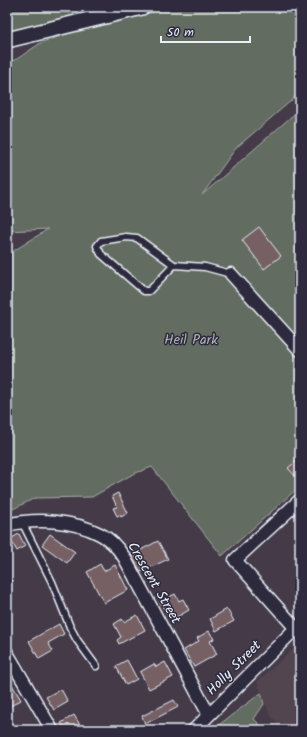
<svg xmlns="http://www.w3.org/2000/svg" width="307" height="737" font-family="Kalam,sans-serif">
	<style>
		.built { fill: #534550 }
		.green { fill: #636c60; stroke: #a6aeac }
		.building { fill: #766063; stroke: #e8f1f8 }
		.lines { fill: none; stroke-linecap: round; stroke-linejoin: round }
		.service-casing { stroke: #e8f1f8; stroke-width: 9 }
		.minor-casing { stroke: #e8f1f8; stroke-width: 15 }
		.tertiary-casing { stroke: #e8f1f8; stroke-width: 18 }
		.service { stroke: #2f2a3d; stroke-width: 6 }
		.minor { stroke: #2f2a3d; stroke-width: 12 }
		.tertiary { stroke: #2f2a3d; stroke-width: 15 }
		.labels { text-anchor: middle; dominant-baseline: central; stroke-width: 3; stroke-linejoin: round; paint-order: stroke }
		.park-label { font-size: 14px; fill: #acb5b4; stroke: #2f2a3d }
		.street-label { font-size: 14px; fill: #e8f1f8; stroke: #2f2a3d }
	</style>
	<rect width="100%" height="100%" fill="#443a48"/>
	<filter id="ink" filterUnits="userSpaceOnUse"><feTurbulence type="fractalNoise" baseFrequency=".025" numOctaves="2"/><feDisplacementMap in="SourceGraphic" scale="8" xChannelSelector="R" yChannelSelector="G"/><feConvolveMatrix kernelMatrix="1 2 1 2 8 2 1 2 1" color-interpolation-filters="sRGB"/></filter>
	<g filter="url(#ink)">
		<path class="built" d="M300 643V730H285L270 715 257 682Z"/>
		<path class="green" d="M7 7H105L7 32Z
			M177 7H300V90L292 100 236 148 202 195 300 109V486L222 556 152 467 133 474 92 497 35 498 7 512V253L12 252 48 229 7 231V63L17 59 42 42 92 26Z
			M261 693 264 704 254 719 265 730H212Z"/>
		<path class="building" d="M259 227 281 256 264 269 242 240Z
			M300 458V475L297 478 288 468Z
			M118 493 128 513 121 517 120 515 117 516 113 508 117 507 112 496Z
			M19 534 25 546 17 551 10 539Z
			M50 534 75 552 67 563 42 545Z
			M158 541 168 559 141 572 131 555Z
			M100 564 104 571 115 565 128 590 104 603 87 572Z
			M7 573 12 582 7 584Z
			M175 594 179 601 183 599 189 610 177 617 175 614 169 618 160 602Z
			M227 609 234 621 216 631 210 619Z
			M137 615 145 630 119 644 117 640 121 637 114 624 122 619 124 622Z
			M59 624 64 634 48 643 53 651 39 659 29 641Z
			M209 631 214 639 210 641 217 654 194 667 184 650 199 641 197 638Z
			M127 660 137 679 126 685 116 666Z
			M165 662 173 677 149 689 140 672 154 664 156 667Z
			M7 676 21 700 7 708Z
			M61 689 68 702 54 710 46 697Z
			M174 700 178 707 145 724 142 716Z
			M74 715 83 730H66L61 723Z"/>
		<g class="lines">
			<g class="service-casing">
				<path id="service" d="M174 265 149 291H144L101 254 97 246 101 241 126 237 137 238 174 265 205 267 231 274
					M22 522 52 582 70 627 77 640 96 666"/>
			</g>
			<g class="minor-casing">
				<path id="minor" d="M231 274 300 350
					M300 500 235 560 300 633
					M7 525C36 518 73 520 100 534 110 539 118 548 124 557L209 715
					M7 653 52 730
					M194 730 296 628"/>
			</g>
			<g class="tertiary-casing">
				<path id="tertiary" d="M7 40 142 7"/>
			</g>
			<use href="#service" class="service"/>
			<use href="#minor" class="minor"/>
			<use href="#tertiary" class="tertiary"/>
		</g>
	</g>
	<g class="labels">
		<g class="park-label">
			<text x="191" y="340">Heil Park</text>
		</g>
		<g class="street-label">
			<text transform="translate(154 583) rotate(60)">Crescent Street</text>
			<text transform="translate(234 668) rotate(-45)">Holly Street</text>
		</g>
	</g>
	<rect width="307" height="737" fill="none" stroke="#2f2a3d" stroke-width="24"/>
	<rect x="12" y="12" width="283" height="713" fill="none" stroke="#e8f1f8" stroke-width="1.5" filter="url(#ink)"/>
	<path d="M161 36v6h89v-6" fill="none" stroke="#e8f1f8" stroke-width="2"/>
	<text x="167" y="36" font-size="12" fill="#e8f1f8" stroke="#2f2a3d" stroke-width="3" paint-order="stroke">50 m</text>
</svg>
